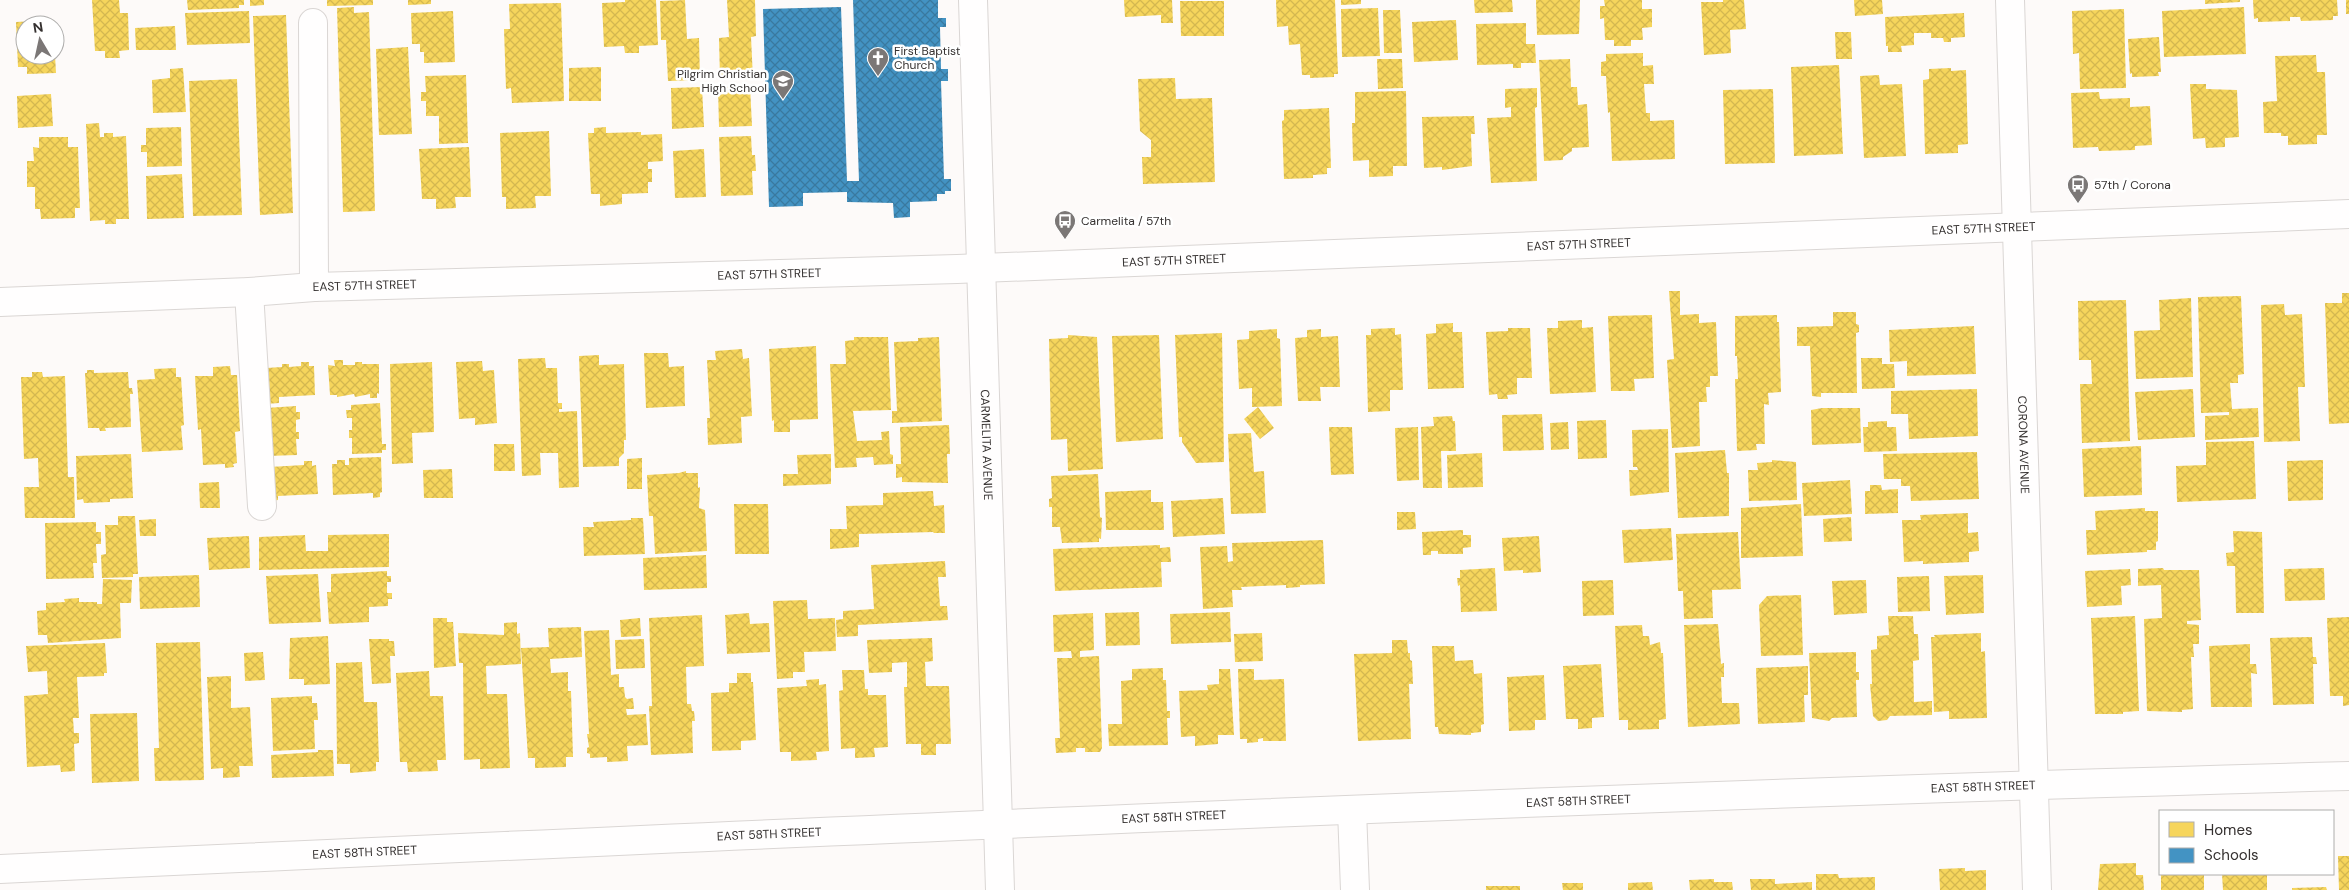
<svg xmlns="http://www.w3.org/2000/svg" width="2349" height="890" font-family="'DM Sans',sans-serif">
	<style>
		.homes { fill: url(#homes-cross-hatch) }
		.schools { fill: url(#schools-cross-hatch) }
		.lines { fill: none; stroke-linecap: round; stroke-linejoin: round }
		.minor-casing { stroke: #dad6d4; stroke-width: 30 }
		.minor { stroke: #fffefe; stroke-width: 28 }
		.labels { text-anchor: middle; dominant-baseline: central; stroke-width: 5; stroke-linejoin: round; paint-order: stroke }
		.poi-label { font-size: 12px; fill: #353130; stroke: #fff; text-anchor: start }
		.street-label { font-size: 12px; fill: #353130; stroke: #fff }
	</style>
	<defs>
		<pattern id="homes-cross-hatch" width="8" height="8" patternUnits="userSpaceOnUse" patternTransform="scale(1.25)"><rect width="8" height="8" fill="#f6d55c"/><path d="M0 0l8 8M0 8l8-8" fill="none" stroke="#d4b750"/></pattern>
		<pattern id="schools-cross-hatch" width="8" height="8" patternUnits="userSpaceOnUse" patternTransform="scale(1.25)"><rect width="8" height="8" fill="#4393c3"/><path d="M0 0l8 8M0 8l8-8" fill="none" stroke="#39799f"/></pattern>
	</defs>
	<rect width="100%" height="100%" fill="#fdfaf9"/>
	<path class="homes" d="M92 0H119L120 13H128L129 50 119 51 120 58H105V51H95Z
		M187 0H244V5H239V8L188 10Z
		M250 0H264V5L250 6Z
		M327 0H373V5L327 6Z
		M408 0H431V4L408 5Z
		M625 0H656L658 45 639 46V53H625L624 46 604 47 602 3 625 2Z
		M685 0 687 39 699 38 700 80 668 81 666 40H661L660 1Z
		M727 0H755L756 36 751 37 753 79 720 80 719 38 729 37Z
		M1124 0H1172L1173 23H1161V15L1125 17Z
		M1276 0H1335L1338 74H1334V77L1310 78V75H1302L1300 44 1289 45 1288 26 1277 27Z
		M1341 0H1361V4L1341 5Z
		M1474 0H1512L1513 12 1475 13Z
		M1536 0H1580L1579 34 1537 35Z
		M1604 0H1642V9H1652V27L1642 28 1643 40H1631V46H1614V40H1605L1604 18 1600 19V6H1605Z
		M1723 0H1744L1746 29 1730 30 1731 53 1704 55 1701 2H1723Z
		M1854 0H1882L1883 14 1855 16Z
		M2205 0H2240V2L2205 4Z
		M2253 0H2337L2338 16H2333V20L2301 21 2300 17H2290V21L2258 22V18L2254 19Z
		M2346 0H2349V14H2346Z
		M1180 1H1224V36H1181Z
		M561 3 564 101 512 103 511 88 506 89 504 29H510L509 4Z
		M354 7V13L369 12 375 211 343 212 337 8Z
		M2244 7 2246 54 2164 57 2162 11Z
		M1378 8 1380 56 1342 57 1341 9Z
		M2124 9 2126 88 2080 89 2079 53 2073 54 2072 11Z
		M1383 10H1400L1402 53H1384Z
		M249 11 250 43 187 45 185 13Z
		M453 11 455 62 424 63V52H420V44H412L411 13Z
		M1964 13 1965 37 1951 38V42H1944L1943 38H1931V33H1914V45L1901 46 1902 52H1888V46H1886L1885 17Z
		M286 15 293 213 260 215 253 16Z
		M54 20V25H25V55H55L56 73 27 74V67H18L16 22Z
		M1456 20 1458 60 1414 62 1412 22Z
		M1526 23V44H1535L1536 63H1521V68H1513V64L1477 65 1476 24Z
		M175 26 176 50H136L135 28Z
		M1835 32H1851L1852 59H1836Z
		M2159 37 2161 72H2158L2159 76 2132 77V73L2130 74 2128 39Z
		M408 47 412 134 379 135 376 49Z
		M1643 53V66L1653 65 1654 84H1644L1646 113H1650V121L1674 120 1675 159 1612 161 1610 112 1608 113 1606 76H1601V62L1606 61V54Z
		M2316 55 2317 72H2325L2327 135H2317V144L2288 145V136H2281V133H2264L2263 102 2277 101 2275 56Z
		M1377 59H1402L1403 88 1378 89Z
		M1570 59 1571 87H1577L1578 105 1587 104 1589 147 1572 148V151L1563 157V160L1544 161 1539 60Z
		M1839 65 1843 154 1794 156 1791 67Z
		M601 67V101H569V68Z
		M183 68 186 112 153 113 152 80 170 78V69Z
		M1951 68V71L1966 70 1968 144 1958 145V153L1925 154 1923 80 1929 79V69Z
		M466 75 468 143 439 144V116H426V101H421V92H426L425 76Z
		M1879 75 1880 85 1902 84 1906 156 1864 158 1860 76Z
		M1175 78 1176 99 1212 98 1215 182 1143 184 1142 157H1151V140L1140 131 1138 79Z
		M237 79 242 215 193 216 189 81Z
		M2190 84H2206V89L2237 90 2239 137 2225 138V147L2206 148 2205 138 2193 139Z
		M750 86 752 126 719 127 718 87Z
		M702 87 704 127 672 129 671 88Z
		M1537 88V107L1535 108 1537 181 1491 183 1487 118 1511 117V107L1505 108V89Z
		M1773 89 1775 163 1725 164 1723 90Z
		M1406 91 1407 166H1393V176L1369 177V160L1353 161 1352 123H1355V92Z
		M2099 92 2100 99 2130 98V107L2150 106 2152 145 2135 146V150L2099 151 2098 147 2073 148 2071 93Z
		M51 94 53 126 18 128 17 96Z
		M1329 108 1331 168H1327V174L1313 175V178L1284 179 1282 121 1284 120V110Z
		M1474 116 1475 134H1471L1472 166 1442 170V167L1424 168 1422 117Z
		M99 123 100 137H104V133H113V137L126 136 129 219H116V224H105V220L90 221 86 124Z
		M181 127 182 166 147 167V152H141V145H146V128Z
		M606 127V133L641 132V135L662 134 663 161 648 162V169H652V182H648V193L622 194V204L600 206V194H591L588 133H594V128Z
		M549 131 551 196H535L536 208 506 209V197H502L500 133Z
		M751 136 752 155H755L756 171H752L753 195 721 196 719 137Z
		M39 137H68V147H78L80 208H75V218L41 219 40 209H35V187H27V161H34L33 147 39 148Z
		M469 147 471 197H455L456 208 436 209V199H422L419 149Z
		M704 149 706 197 675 198 673 151Z
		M182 174 184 218 147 219 146 176Z
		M1669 291H1680V315L1699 314V323L1716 322 1718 376H1710V387H1706L1707 402H1699L1700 446 1672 448 1667 360 1674 359Z
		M2342 293H2349V423L2329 424 2325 303H2342Z
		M2241 296 2244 374 2238 375V383H2230L2232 409 2258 408 2259 437 2205 440V416L2229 415V412L2201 413 2198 297Z
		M2191 298 2193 377 2136 379 2134 331 2160 330 2159 300Z
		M2126 300 2130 441 2082 443 2080 384H2092L2091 360H2079L2078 301Z
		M2284 304 2285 315 2302 314 2305 387H2298L2300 441 2264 442 2261 305Z
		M1833 312H1856V324L1859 325V332L1856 333 1857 393H1821V397L1812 396 1810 346H1797V327L1833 326Z
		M1652 315 1654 378 1634 379 1635 391H1611L1608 316Z
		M1777 315V322H1779L1781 392 1768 393 1769 405 1764 404 1765 444H1756L1757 450 1737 451 1735 379H1738L1737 356H1735V316Z
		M1582 320V328L1593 327 1596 392 1550 394 1547 328H1558V321Z
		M1453 323V332H1462L1464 388 1428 389 1426 334 1436 333V324Z
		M1974 326 1976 374 1907 376V361L1890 362 1889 330Z
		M1395 328V335L1401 334 1403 390H1390V411L1368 412 1366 335H1371V329Z
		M1508 328H1530L1532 378H1517V394L1507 395 1508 399H1498L1497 394 1489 395 1486 332 1508 331Z
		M1277 329V338L1280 339 1282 406 1252 407V388L1239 389 1237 340 1249 339V331Z
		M1321 329V337L1338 336 1340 387H1320L1321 401H1298L1295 338 1307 337V330Z
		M1222 333 1224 462 1196 463 1182 442V437H1179L1175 335Z
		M1068 335 1097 337 1103 469 1068 471 1067 439 1051 440 1049 339 1068 338Z
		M1159 335 1163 439 1116 442 1112 336Z
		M854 337H888L891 410 853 411 857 441 882 440 881 432 889 431 890 454 893 455V464L874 465 873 457 856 458 857 467 835 468 830 364H846L845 341 854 340Z
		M939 337 942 421 892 423V411H897L894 342 918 341V338Z
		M816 346 818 419 790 420V432H774V420L772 421 769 349Z
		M742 349 743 359 749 358 752 416 741 417 742 443 708 445 707 418H710L707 360H716L715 351Z
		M644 353H668L669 367 684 366 685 406 646 408Z
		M599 355V365L624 364 626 440H624V453L619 458V466L583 467 579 356Z
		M545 358 546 368H557L558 403H562V409H559V412L577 411 579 487 559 488 558 453H540L541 475 522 476 518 359Z
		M1861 358H1882V364H1894L1895 388 1862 389Z
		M334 360H343V365H355V362H362V364H379V394L377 393V398H370V394L355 397 354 394 337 397V395H330L328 365 335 366Z
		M482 361 483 371 494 370 497 423 475 425V418L459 419 456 362Z
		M301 362H309V366H314L315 395 279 397V403L266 404V368L282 367V364H289V367L301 366Z
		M432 362 434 432 412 433 413 463 392 464 390 364Z
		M230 366 231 375H237L240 431 235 432 237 463 233 464 234 467 225 468V464L203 465 201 429 198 430 195 376H213V367Z
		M176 368V377H181L184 425 181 426 183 450 142 452 137 380 155 379 154 369Z
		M87 370H94V373L128 372 129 388H132L133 394H130L131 427 105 428 106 431H100L99 428H88L85 373H87Z
		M32 372H42L43 377 65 376 68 477H74L75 518H25L24 487H39L38 458 24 459 21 377H32Z
		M1977 389 1978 436 1909 439 1908 414H1891V391Z
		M2193 389 2195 437 2138 440 2135 392Z
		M380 403 382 444H386V450H382V453L352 454V438H349V430H352V418H347L346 410H351V405Z
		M296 406V412H300V419L296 420V432H299V439H296L297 455 267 456 266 408Z
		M1258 407 1274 428 1260 439 1244 419Z
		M1822 408H1860L1861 443 1812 445 1811 410Z
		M1542 414 1544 450 1503 451 1502 415Z
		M1452 416 1453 421H1455L1456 451H1441L1442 488H1423L1421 427 1434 426 1433 417Z
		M1606 420 1607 458 1578 459 1577 421Z
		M1887 421V427H1896L1897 451 1864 452 1863 427H1868V422Z
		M1568 422 1569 449 1551 450 1550 423Z
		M949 425 950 454H947L948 483 902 482V477L896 478V464H901L900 427Z
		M1329 427H1352L1354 474 1331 475Z
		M1418 427 1419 480 1397 481 1395 428Z
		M1668 429 1669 492 1630 496 1629 470H1638L1637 467H1633L1632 430Z
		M1251 433 1254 472 1264 471 1266 513 1231 514 1228 434Z
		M2254 441 2256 499 2177 502 2176 466 2206 465V442Z
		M494 444H514L515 471H494Z
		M2141 446 2142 495 2084 497 2082 449Z
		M1725 450 1727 473H1729V516L1678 518 1675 453Z
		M1977 452 1979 499 1911 501 1910 486H1901V479H1884L1883 454Z
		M1482 453 1483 487 1448 488 1447 455Z
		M131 454 133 498 110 499V502L84 503 83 499 77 500 76 456Z
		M831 454V484L783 486V474H798L797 455Z
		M381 457 382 492 380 493V497L373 498V493L333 495 332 464H337V460H345V465H349V458Z
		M642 458V489H627V459Z
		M1772 460 1796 462 1797 500 1749 501 1748 470H1758L1757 463 1772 462Z
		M2323 460V500L2288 501 2287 461Z
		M304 461H312V466L316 465 318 494 278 496V500L272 501 269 467 304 465Z
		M452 469 453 498H424L423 470Z
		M686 471V473H698V488L700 487 699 508 705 510 707 551 655 554 653 516H649L647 475 679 473Z
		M1098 474 1100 517 1102 518 1101 539 1099 538V542L1062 543 1060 527H1052V507H1049V499L1052 498 1051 476Z
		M1850 480 1852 514 1804 516 1802 483Z
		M219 482 220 508H200L199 483Z
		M1870 485H1881L1882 490 1898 489V513L1865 514V491H1870Z
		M1151 490V502H1163L1164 530H1106L1105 492Z
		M933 491 934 506 944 505 945 533H933L934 532 859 534V547L830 549V529H847L846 506 883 505V493Z
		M1223 498 1225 534 1173 537 1171 501Z
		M734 504H768L769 554H735Z
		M1801 504 1803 556 1741 558V508Z
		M2145 508V511H2158V541L2156 542V550H2147V552L2087 555 2086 530H2096L2095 511Z
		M1397 512H1415L1416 529 1397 530Z
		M1968 513V533L1978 532 1979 551 1969 552V562L1923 564V561L1904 562 1902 520H1921L1920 515Z
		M118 516H135L138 574H133V577L102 578 101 555 106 554 105 525H118Z
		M1851 517 1852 541 1824 542 1823 519Z
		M631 518H643L645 554 584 556 583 527H594L593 522 631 520Z
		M156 519V536H140L139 520Z
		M96 522V532H101V544H96L97 563H93L94 578 46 579 45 523Z
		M1671 528 1673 560 1624 563 1622 530Z
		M1463 530V535H1471V547L1463 548V554H1438V551H1431V555H1423L1422 532Z
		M2233 531 2262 532 2264 613H2236L2235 566H2227L2226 553 2234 552Z
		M1738 532 1741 589 1712 590 1713 618 1684 619 1683 591H1678L1676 534Z
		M389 534V567L259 570V537L305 535 306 551H328V535Z
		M249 536 250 568 209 570 207 538Z
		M1539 536 1541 572 1523 573V570L1504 571 1502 538Z
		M1323 540 1325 584 1300 585V587L1286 588V585L1241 587 1242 590H1232L1233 607 1203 609 1200 547 1227 546 1228 562 1233 561 1232 543Z
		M1160 545V548L1170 547 1171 562H1161L1162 587 1055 591 1053 549Z
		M706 555 707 588 644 590 643 558Z
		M945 561 946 577H938L940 606H947L948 620 858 625V636L837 637 836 620 843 619V611L874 609 871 565Z
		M1495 568 1497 611 1461 612 1460 585 1458 586 1457 578H1460V570Z
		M2163 568 2164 570H2199L2201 620 2187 621V624L2199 625V644H2193L2194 657H2191L2193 709 2182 710V712L2147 711 2144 619 2162 618 2161 585 2138 586V569Z
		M2324 568 2325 600 2285 601 2284 569Z
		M2130 569 2131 585 2121 586 2122 605 2087 607 2085 571Z
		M387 571V576H391V582H387V593H392V599H388V606L369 607V622L329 624 327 592H331V574Z
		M318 574 321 622 269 624 266 576Z
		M199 575 200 607 140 609 139 577Z
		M1983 575 1984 613 1946 615 1944 576Z
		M1929 576 1930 611 1898 612 1897 577Z
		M103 579 132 580 131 603H120L121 638 48 643 47 635H38L37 611 46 610V603L65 602 64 599 79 598V602H97V604H102Z
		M1613 580 1614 615 1583 616 1582 581Z
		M1866 580 1867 613 1834 615 1832 581Z
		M1801 595 1803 655 1761 656 1759 605 1767 596Z
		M807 600 808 619 835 618 836 651 804 652 805 672H793V678L777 679 773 601Z
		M1139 612 1140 645 1106 646 1105 613Z
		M1230 612 1231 642 1171 644 1170 614Z
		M749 613 750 624 769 623 770 652 727 654 725 615Z
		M1093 613 1094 650 1080 651V657L1099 656 1102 748 1100 752H1085V748H1076V752L1056 753 1055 738H1060L1057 658H1072L1071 651 1054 652 1053 615Z
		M702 615 704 666 686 667 687 704H691L692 711H694L695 721H692L693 753 651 755 649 706H652L649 618Z
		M1888 616H1913L1914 634H1918L1919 660 1913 661 1914 702 1932 701V715L1890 716 1887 720 1878 721 1873 716 1870 684H1872L1871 650 1877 649V636L1889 635Z
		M2135 616 2139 711 2123 712V714H2095L2091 618Z
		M2349 617V705L2343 706V696H2330L2327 618Z
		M433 618H447V622H453L456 666 434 668Z
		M640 618 641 636 621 637 620 620Z
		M517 622V634L520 633 521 664 486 666 487 694H507L510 768 480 769V759L464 760 463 663H459L458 633 504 635V623Z
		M1718 624 1721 664 1724 663V677H1721L1722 703H1739L1740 724 1688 727 1684 625Z
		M1642 625 1643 636H1649L1650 645 1660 642 1661 653H1663L1666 719 1659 720V729L1628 730V720H1619L1615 626Z
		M581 627 582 657 550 659 551 673 568 672V691H571L573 757H566V767L535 768V758H528L521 648 549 647 548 628Z
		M609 630 611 675 619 674V687H624L625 697 627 699 633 698 634 709H626L627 715 646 714 648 745 627 746 628 761 607 762V757L590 758V754L587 753V748L589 747 587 734H589L584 631Z
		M1262 633 1263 661 1235 662 1234 634Z
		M1981 633V652L1985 651 1987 718 1949 719V711L1934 712 1931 637H1935L1934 635Z
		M328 636 330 684 304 685V679H289L290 638Z
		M2312 637 2313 657H2316L2317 664H2313L2314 704 2273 705 2270 638Z
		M932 638 933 661 925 662 926 686H949L951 744H936V755H921V744H906L904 687H907V662L892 663V672L869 673 867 640Z
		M369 639H389V641H394L395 656H390L391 683 372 684Z
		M644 639 645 668 616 669 615 640Z
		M1392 640H1407L1408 653H1410V660L1412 661 1413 684H1409L1411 739 1358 741 1354 654 1392 653Z
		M200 642 204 780 155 781 154 748H159L156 643Z
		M105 643 107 673H104V676L77 677 79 718H73L74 733H79V743L74 744 75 771 61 772 60 765 27 767 24 696 48 694 47 671 28 672 26 646Z
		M2250 644V664H2256L2257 674 2251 673 2252 707H2211L2209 646Z
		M1432 646H1454L1455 661 1473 660 1474 674 1482 673 1484 724 1481 725V732L1471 733V735L1439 734 1438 727H1435Z
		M263 652 265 680 245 681 244 653Z
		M1856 652V672H1859V680H1856L1857 717 1832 718 1829 721 1812 718 1809 653Z
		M362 662 364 702H377L379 762H376V771L350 773V764H337L336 663Z
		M1601 664 1604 717 1592 718V728L1578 729V719H1566L1563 666Z
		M1808 666V695H1804L1805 722 1758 724 1756 668Z
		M1163 668V680H1166L1167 711H1170V718H1167L1168 745 1109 746 1108 724H1122L1121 681 1132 680V669Z
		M1219 669H1230L1234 735H1218V744L1195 746V736L1181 737 1179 691 1208 690 1207 685 1219 684Z
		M1238 669H1254V680L1284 679 1286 741H1263V738L1258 739V742L1247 743V739H1240Z
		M842 670H864L865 689H868V695H886L888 747 874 748 875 757 855 758V748L841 749 839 691 843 690Z
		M429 671 430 696H443L446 760H437L438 771 408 772 407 762H400L396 673Z
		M737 673H751V682H753L756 740 741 741V750L712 751 711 693 729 692V683H737Z
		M1544 675 1546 720H1535V730L1509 731 1507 677Z
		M231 676V708L250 707 253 766H239L240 777 223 778V768L211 769 207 677Z
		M819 679V685L826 684 829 751 816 752 817 760 791 761V752H780L777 688 807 686 806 680Z
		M312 696V703H317L318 720H314L315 749 273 751 271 698Z
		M137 713 139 781 92 783 90 714Z
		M318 750H333L334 776 272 778 271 755 318 752Z
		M2338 856H2349V890H2339Z
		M2136 863V875H2143L2144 890H2098L2100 864Z
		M1965 868V871L1986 870V890H1940L1939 869Z
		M1816 874H1838L1839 878 1875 877V890H1816Z
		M2161 874H2204V890H2161Z
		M2222 874H2267V890H2223Z
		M1714 879V882H1732L1733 890H1690L1689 880Z
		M1750 879H1775V884L1812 882V890H1751Z
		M1652 882 1653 890H1628V883Z
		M1562 883H1583V890H1563Z
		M1486 886H1520V890H1486Z
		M2326 887 2327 890H2292V888Z"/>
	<path class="schools" d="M853 0H938V18H946V27H940L941 69H948V81H941L944 179H951V191H945V194H937V201L910 202V217L894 218 893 203 847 202V192L803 193V206L769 207 763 9 841 7 847 181H859Z"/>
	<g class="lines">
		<g class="minor-casing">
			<g id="minor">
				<path id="s1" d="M973 0 1000 890"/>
				<path id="s2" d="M2010 0 2037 890"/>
				<path d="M313 23 314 287"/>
				<path d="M249 292 262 506"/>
				<path id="s3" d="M0 302 249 292 314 287 957 269 2349 214"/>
				<path d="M1352 810 1355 890"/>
				<path id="s4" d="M0 869C783 833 1566 797 2349 776"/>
			</g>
		</g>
		<use href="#minor" class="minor"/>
	</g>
	<defs>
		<g id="church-pin" transform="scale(1.125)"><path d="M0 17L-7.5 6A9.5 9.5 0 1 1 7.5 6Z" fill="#7b7776" stroke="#fff"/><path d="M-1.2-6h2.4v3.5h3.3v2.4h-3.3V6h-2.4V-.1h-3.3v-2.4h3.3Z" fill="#fff"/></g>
		<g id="school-pin" transform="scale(1.125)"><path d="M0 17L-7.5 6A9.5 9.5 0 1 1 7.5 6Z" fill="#7b7776" stroke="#fff"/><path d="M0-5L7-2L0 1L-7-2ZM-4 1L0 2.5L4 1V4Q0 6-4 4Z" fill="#fff"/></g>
		<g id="bus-pin" transform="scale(1.125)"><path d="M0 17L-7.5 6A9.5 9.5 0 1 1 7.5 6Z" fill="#7b7776" stroke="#fff"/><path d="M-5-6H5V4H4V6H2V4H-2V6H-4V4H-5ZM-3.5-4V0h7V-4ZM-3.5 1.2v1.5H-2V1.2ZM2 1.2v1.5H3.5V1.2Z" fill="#fff"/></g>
	</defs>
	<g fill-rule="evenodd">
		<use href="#church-pin" x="878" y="58"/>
		<use href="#school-pin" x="783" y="81"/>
		<use href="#bus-pin" x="2078" y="185"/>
		<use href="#bus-pin" x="1065" y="221"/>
	</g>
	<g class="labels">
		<g class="poi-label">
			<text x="894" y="51">First Baptist<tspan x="894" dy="14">Church</tspan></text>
			<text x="767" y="74" text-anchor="end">Pilgrim Christian<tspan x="767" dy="14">High School</tspan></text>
			<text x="2094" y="185">57th / Corona</text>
			<text x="1081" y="221">Carmelita / 57th</text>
		</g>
		<g class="street-label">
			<text stroke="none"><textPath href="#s3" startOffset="1985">EAST 57TH STREET</textPath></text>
			<text stroke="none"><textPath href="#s3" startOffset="1580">EAST 57TH STREET</textPath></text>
			<text stroke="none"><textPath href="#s3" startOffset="1175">EAST 57TH STREET</textPath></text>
			<text stroke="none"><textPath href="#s3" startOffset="770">EAST 57TH STREET</textPath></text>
			<text stroke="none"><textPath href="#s3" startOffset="365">EAST 57TH STREET</textPath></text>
			<text stroke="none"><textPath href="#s1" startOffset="445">CARMELITA AVENUE</textPath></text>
			<text stroke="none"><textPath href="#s2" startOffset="445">CORONA AVENUE</textPath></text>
			<text stroke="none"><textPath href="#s4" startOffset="1985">EAST 58TH STREET</textPath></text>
			<text stroke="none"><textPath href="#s4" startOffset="1580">EAST 58TH STREET</textPath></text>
			<text stroke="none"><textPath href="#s4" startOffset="1175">EAST 58TH STREET</textPath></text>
			<text stroke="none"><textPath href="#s4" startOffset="770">EAST 58TH STREET</textPath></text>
			<text stroke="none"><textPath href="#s4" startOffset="365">EAST 58TH STREET</textPath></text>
		</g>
	</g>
	<rect x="2159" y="810" width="175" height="65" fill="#ffffff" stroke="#aeadac"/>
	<rect x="2169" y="822" width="25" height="15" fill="#f6d55c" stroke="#aeadac"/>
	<text x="2204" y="835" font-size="15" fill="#353130">Homes</text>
	<rect x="2169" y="848" width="25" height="15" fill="#4393c3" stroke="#aeadac"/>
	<text x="2204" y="860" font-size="15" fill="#353130">Schools</text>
	<g transform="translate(40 40) rotate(351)"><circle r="24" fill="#ffffff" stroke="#aeadac"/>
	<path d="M0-4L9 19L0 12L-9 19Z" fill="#7b7776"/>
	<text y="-8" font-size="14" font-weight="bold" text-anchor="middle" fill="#353130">N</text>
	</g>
</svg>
